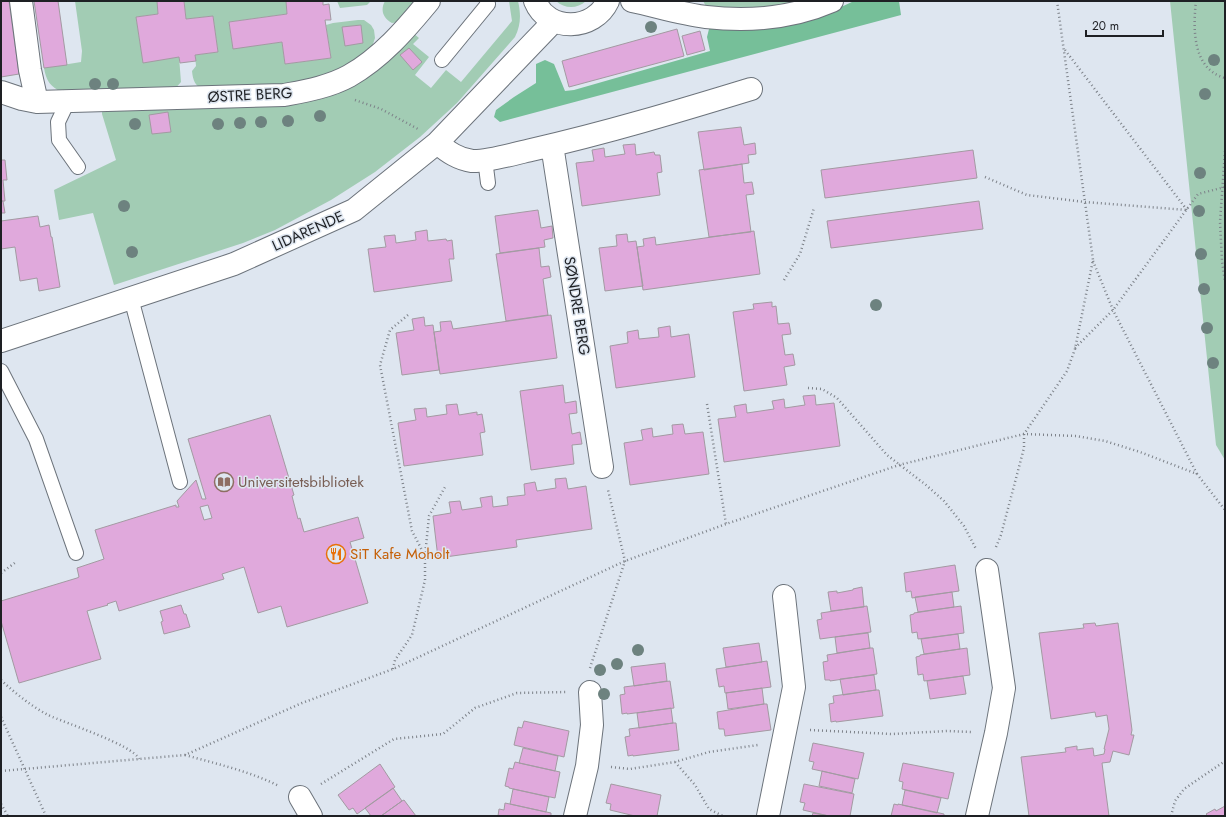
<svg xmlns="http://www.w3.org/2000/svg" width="1226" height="817" font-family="Jost,sans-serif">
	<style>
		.green { fill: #a2ccb4 }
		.forest { fill: #76bf99 }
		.building { fill: #e0a9dc; stroke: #a39aa2; fill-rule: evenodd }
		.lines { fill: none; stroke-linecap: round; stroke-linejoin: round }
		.lane-casing { stroke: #6c737b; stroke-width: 16 }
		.street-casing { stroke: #6c737b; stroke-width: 24 }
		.path { stroke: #7d8289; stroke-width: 2.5; stroke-dasharray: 1 3; stroke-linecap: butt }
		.lane { stroke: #fff; stroke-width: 14 }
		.street { stroke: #fff; stroke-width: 22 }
		.tree { fill: #6d827f }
		.labels { text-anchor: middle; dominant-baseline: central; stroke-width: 3; stroke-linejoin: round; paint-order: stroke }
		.street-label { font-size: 15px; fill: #1e2024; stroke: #dee6f0 }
		.education-label { font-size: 15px; fill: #785e54; stroke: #dee6f0; text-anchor: start }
		.food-label { font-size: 15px; fill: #c56008; stroke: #dee6f0; text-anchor: start }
	</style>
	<rect width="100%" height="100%" fill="#dee6f0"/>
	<path class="green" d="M75 1H157L158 14 136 17 143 62 179 57 181 82 173 91 62 92C50 87 46 80 44 68L81 62 82 51Z
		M184 1H286L287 14 229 22 233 48 282 42 285 64 331 58 326 25 333 23 358 20H364L371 25 374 30 375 38 373 44 370 49 335 73 293 85 203 90C195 85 193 81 192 71L196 66 195 55 218 52 213 16 186 19Z
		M337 1H371L367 5 340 8Z
		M385 1H419L399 22 392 23C383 18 380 10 385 1Z
		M509 1H518C521 14 521 25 515 37L457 103 420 137 375 172 331 200 275 230 243 243 114 285 93 213 59 220 54 190 116 160 102 114V111L104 108 288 103 413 33 419 38 413 44 429 57 415 75 431 88 446 70 461 82 512 21Z
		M556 1H586C577 9 565 9 556 1Z
		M703 1H811L764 11 707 8Z
		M1170 1H1225V460L1216 445Z"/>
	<path class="forest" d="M854 1H899L901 15 500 122 494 117 496 110 514 97 536 83V64L545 60 554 64 565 91 574 90 710 51 707 37 710 25 839 8Z"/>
	<path class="building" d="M1 1H9L19 74 1 77Z
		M34 1H58L67 65 44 68Z
		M157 1H184L186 19 213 16 218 52 195 55 196 61 180 63 179 57 143 63 136 17 158 14Z
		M286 1H323V5L329 4 331 20H325L331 58 285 64 282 42 233 49 229 22 287 14Z
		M361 25 363 43 345 46 342 27Z
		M677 29 684 56 569 87 562 61Z
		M700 31 705 50 687 55 682 36Z
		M409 48 422 62 413 70 400 55Z
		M168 112 171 132 152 134 149 115Z
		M741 127 744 145 755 143 756 154 748 155 749 163 704 170 698 132Z
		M635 144 636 155 654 152 655 155H660L662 172 657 173 660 195 582 206 576 163 594 161 592 150 604 148 605 157 625 154 623 145Z
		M973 150 977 178 825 198 821 170Z
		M1 160H5L7 180H3L5 201H1Z
		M742 164 744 183 752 182 754 194 746 195 751 232 709 237 699 170Z
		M1 201H3L5 213H1Z
		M979 201 983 229 831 248 827 221Z
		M538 210 541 228 552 226 553 238 544 240 545 247 500 253 495 216Z
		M38 216 40 227 49 225 51 237H52L60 287 39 291 37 278 20 281 15 247 1 249V221Z
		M427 230 428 241 446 239 447 241 452 240 454 259H449L452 281 374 292 368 249 386 247 384 236 395 235 396 243 416 240 415 232Z
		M754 231 760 274 643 290 637 247 644 246 643 239 655 237 656 245Z
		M627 234 628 242 636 241 643 286 605 291 599 248 617 246 616 235Z
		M539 248 541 267 549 266 551 277 543 279 548 315 506 321 496 254Z
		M772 302V307L776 306 778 324 789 323 791 334 782 335 785 355 793 354 795 365 784 367 787 385 744 391 733 312 754 309 753 304Z
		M551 315 557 358 440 374 434 332 441 331 440 322 451 321 453 329Z
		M424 317 425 326 433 325 439 370 402 375 396 333 414 330 412 319Z
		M670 326 671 337 689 334 695 377 616 388 610 346 628 343 627 332 638 330 639 339 659 337 658 328Z
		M563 385 565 403 576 401 577 413 569 414 572 434 580 432 582 444 572 445 574 464 531 470 520 391Z
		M815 395 816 405 834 403 840 446 724 462 718 419 736 417 734 406 746 404 747 413 774 409 772 401 784 399 785 408 805 405 803 396Z
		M457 404 459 415 477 412V415L482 414 485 432 480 433 483 455 404 466 398 423 416 420 414 409 426 408 427 417 447 414 446 405Z
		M270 415 294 495 292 496 298 519 300 518 304 532 358 517 364 538 350 542 368 603 287 627 281 606 258 613 244 567 222 574 224 579 119 611 116 601 107 604 108 605 87 611 101 659 19 683 1 621V601L77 578 79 577 77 568 104 559 95 530 176 505V507H179L177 501 196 480 202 499H206L188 439ZM208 505 212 518 204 520 200 507Z
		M683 424 685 434 703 432 709 474 630 485 624 443 643 440 641 430 652 428 653 437 673 434 672 425Z
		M566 478 568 489 586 486 592 529 516 540 517 547 438 558 433 516 451 513 449 502 460 501 462 510 482 507 480 498 492 496 493 507 508 505 507 497 525 495 524 484 535 482 537 491 556 488 555 479Z
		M955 565 959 591 912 598 911 591 906 592 904 573Z
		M862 587 864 607 831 611 828 592 837 591V593L853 590V589Z
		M952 592 954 607 918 612 915 597Z
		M181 605 184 614H186L190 627 164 634 161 622 163 621 160 611Z
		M867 606 871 632 820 639 817 620 822 619 821 613Z
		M961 606 964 633 918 639 917 632 912 633 910 615 914 614V613Z
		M1095 623 1096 626 1118 623 1132 730 1131 735H1134L1129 755 1113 751 1110 762 1102 763 1109 816H1029L1021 757 1066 752 1065 748 1077 746V750L1093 748 1094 756 1104 754 1105 749H1104L1109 729 1107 715 1096 717 1095 712 1051 719 1039 633 1084 628 1083 624Z
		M868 633 870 648 837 653 835 637Z
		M958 634 960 649 924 654 921 639Z
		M759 643 762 662 726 667 723 648Z
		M870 648H873L877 674 830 681V680H825L823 662 828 661 827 655Z
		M967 648 970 675 924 681 923 674 918 675 916 657 920 656V655Z
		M767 661 771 687 725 693 724 686 719 687 716 669Z
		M665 663 667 681 634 686 631 667Z
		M874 675 876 690 843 695 840 679Z
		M963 676 966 694 930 699 927 681Z
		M670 681 674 708 627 714V713L622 714 620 695 625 694 624 687Z
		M762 688 764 704 728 709 726 693Z
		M876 690H879L883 716 836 722V721L831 722 829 704 834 703 833 696Z
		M764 704H767L771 730 725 736 724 729H719L717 712Z
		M671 708 673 723 639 728 637 713Z
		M524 721 569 731 564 757 514 745 518 727 522 728Z
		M673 723H676L679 750 633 756V755L628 756 625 737 630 736 629 729Z
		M813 743 864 753 858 779 812 769 814 762 809 761Z
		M523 748 558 756 555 771 519 763Z
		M515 762 560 772 555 798 509 788V787L505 786 509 768 513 769Z
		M903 763 954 773 948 799 902 789 903 782 899 781Z
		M380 764 395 787 357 814 353 808 349 810 338 795Z
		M822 771 855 779 852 793 819 786Z
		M611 784 661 795 657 816H635L610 810 611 804 606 803Z
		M804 784 854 794 850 816H829L803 810 805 803 800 802Z
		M393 788 402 801 381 816H371L365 808Z
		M513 789 549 797 546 812 510 804Z
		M905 790 941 798 937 813 902 805Z
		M404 800 416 816H381L402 801Z
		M505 803 551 813V816H498L499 809 504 810Z
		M894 804 898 805V804L944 814V816H891Z
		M1225 806V816H1208L1206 814 1215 809 1216 811Z
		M813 813 829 816H812Z"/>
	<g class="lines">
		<g class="lane-casing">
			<path id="lane" d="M442 60 488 4 487 1
				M68 101 58 122 59 140 78 167
				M485 159 488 183
				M131 298 180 482
				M1 371 36 439 76 553"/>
		</g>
		<g class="street-casing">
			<path id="street" d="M21 1 30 70 37 102 284 95C305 91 329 87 349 76 381 58 406 29 429 1
				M535 1C548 33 594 31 608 1
				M632 1C656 6 681 14 706 17 749 22 793 18 832 1
				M1 92 22 99 37 102
				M437 143C448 152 458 159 472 161 486 162 517 153 531 150 606 133 679 111 751 89
				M552 145 602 467
				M1 341 234 264 354 210 437 143 554 21
				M300 797 311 816
				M575 816 587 766 592 725 590 692
				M768 816 794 687 784 596
				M977 816 996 733 1004 688 987 570"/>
		</g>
		<path class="path" d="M1196 1C1193 28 1192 69 1225 78
			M1065 50 1187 210
			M355 100 381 109 418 129
			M1225 151 1220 222 1222 261 1225 282
			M985 177 1027 195 1085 202 1187 210
			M1093 261 1113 310 1197 474
			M784 280 800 254 814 208
			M1075 348 1113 310 1198 194 1225 187
			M808 388 822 389 837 398 887 455 926 485 944 501 964 526 976 549
			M707 404 726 524
			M996 547 1001 535 1024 448V434L1076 436 1105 441 1140 452 1197 474 1225 510
			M425 556 429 516 445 487
			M1 573 16 562
			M590 668 625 561 608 490
			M393 669 395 660 412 635 425 580V556L412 531 380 365 390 330 408 315
			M1 680C15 693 31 706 48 715 65 723 133 745 139 759
			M1 717 46 816
			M810 730 892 734 947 731 971 732
			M185 755C217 764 249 771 279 786
			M675 762 695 785 709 809 723 816
			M611 767 630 769 675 762 709 752 758 745
			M1 771 185 755 302 703 393 669 625 561 726 524 899 465 1024 434 1067 371 1075 349 1093 260 1057 1
			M321 784 394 739 443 734 475 708 517 693 567 692
			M1 804 8 816
			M1171 816 1175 801 1184 789 1225 761"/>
		<use href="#lane" class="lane"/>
		<use href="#street" class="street"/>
	</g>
	<g class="tree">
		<circle cx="651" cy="27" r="6"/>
		<circle cx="1214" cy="60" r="6"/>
		<circle cx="95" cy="84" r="6"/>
		<circle cx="113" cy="84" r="6"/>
		<circle cx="1205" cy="94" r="6"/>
		<circle cx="320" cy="116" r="6"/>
		<circle cx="288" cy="121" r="6"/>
		<circle cx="261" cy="122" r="6"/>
		<circle cx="240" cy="123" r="6"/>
		<circle cx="135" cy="124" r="6"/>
		<circle cx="218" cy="124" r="6"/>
		<circle cx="1200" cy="173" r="6"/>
		<circle cx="124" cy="206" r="6"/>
		<circle cx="1199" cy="211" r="6"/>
		<circle cx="132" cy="252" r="6"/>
		<circle cx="1201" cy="254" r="6"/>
		<circle cx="1204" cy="289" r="6"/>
		<circle cx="876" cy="305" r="6"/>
		<circle cx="1207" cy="328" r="6"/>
		<circle cx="1213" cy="363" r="6"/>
		<circle cx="638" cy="650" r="6"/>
		<circle cx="617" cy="664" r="6"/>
		<circle cx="600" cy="670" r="6"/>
		<circle cx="604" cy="694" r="6"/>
	</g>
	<defs>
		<g id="library-ring" transform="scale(1)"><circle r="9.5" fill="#dee6f0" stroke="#8d6e63" stroke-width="1.5"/><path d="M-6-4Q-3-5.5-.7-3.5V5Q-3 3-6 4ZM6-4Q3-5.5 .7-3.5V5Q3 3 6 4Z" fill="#8d6e63"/></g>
		<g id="restaurant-ring" transform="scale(1)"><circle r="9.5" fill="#dee6f0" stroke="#e8710a" stroke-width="1.5"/><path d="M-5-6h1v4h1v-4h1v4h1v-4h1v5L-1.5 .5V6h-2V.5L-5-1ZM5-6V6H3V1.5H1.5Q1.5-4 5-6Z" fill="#e8710a"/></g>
	</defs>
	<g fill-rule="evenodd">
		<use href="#library-ring" x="224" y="482"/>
		<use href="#restaurant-ring" x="336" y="554"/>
	</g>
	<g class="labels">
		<g class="street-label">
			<text transform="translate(250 95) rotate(-3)">ØSTRE BERG</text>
			<text transform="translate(308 231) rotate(-24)">LIDARENDE</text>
			<text transform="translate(577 306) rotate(81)">SØNDRE BERG</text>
		</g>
		<g class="education-label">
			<text x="238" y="482">Universitetsbibliotek</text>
		</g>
		<g class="food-label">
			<text x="350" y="554">SiT Kafe Moholt</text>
		</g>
	</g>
	<rect width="1226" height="817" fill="none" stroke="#1e2024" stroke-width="4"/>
	<path d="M1086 30v6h77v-6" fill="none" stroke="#1e2024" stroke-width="2"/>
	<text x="1092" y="30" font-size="12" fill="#1e2024" stroke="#dee6f0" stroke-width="3" paint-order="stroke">20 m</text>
</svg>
